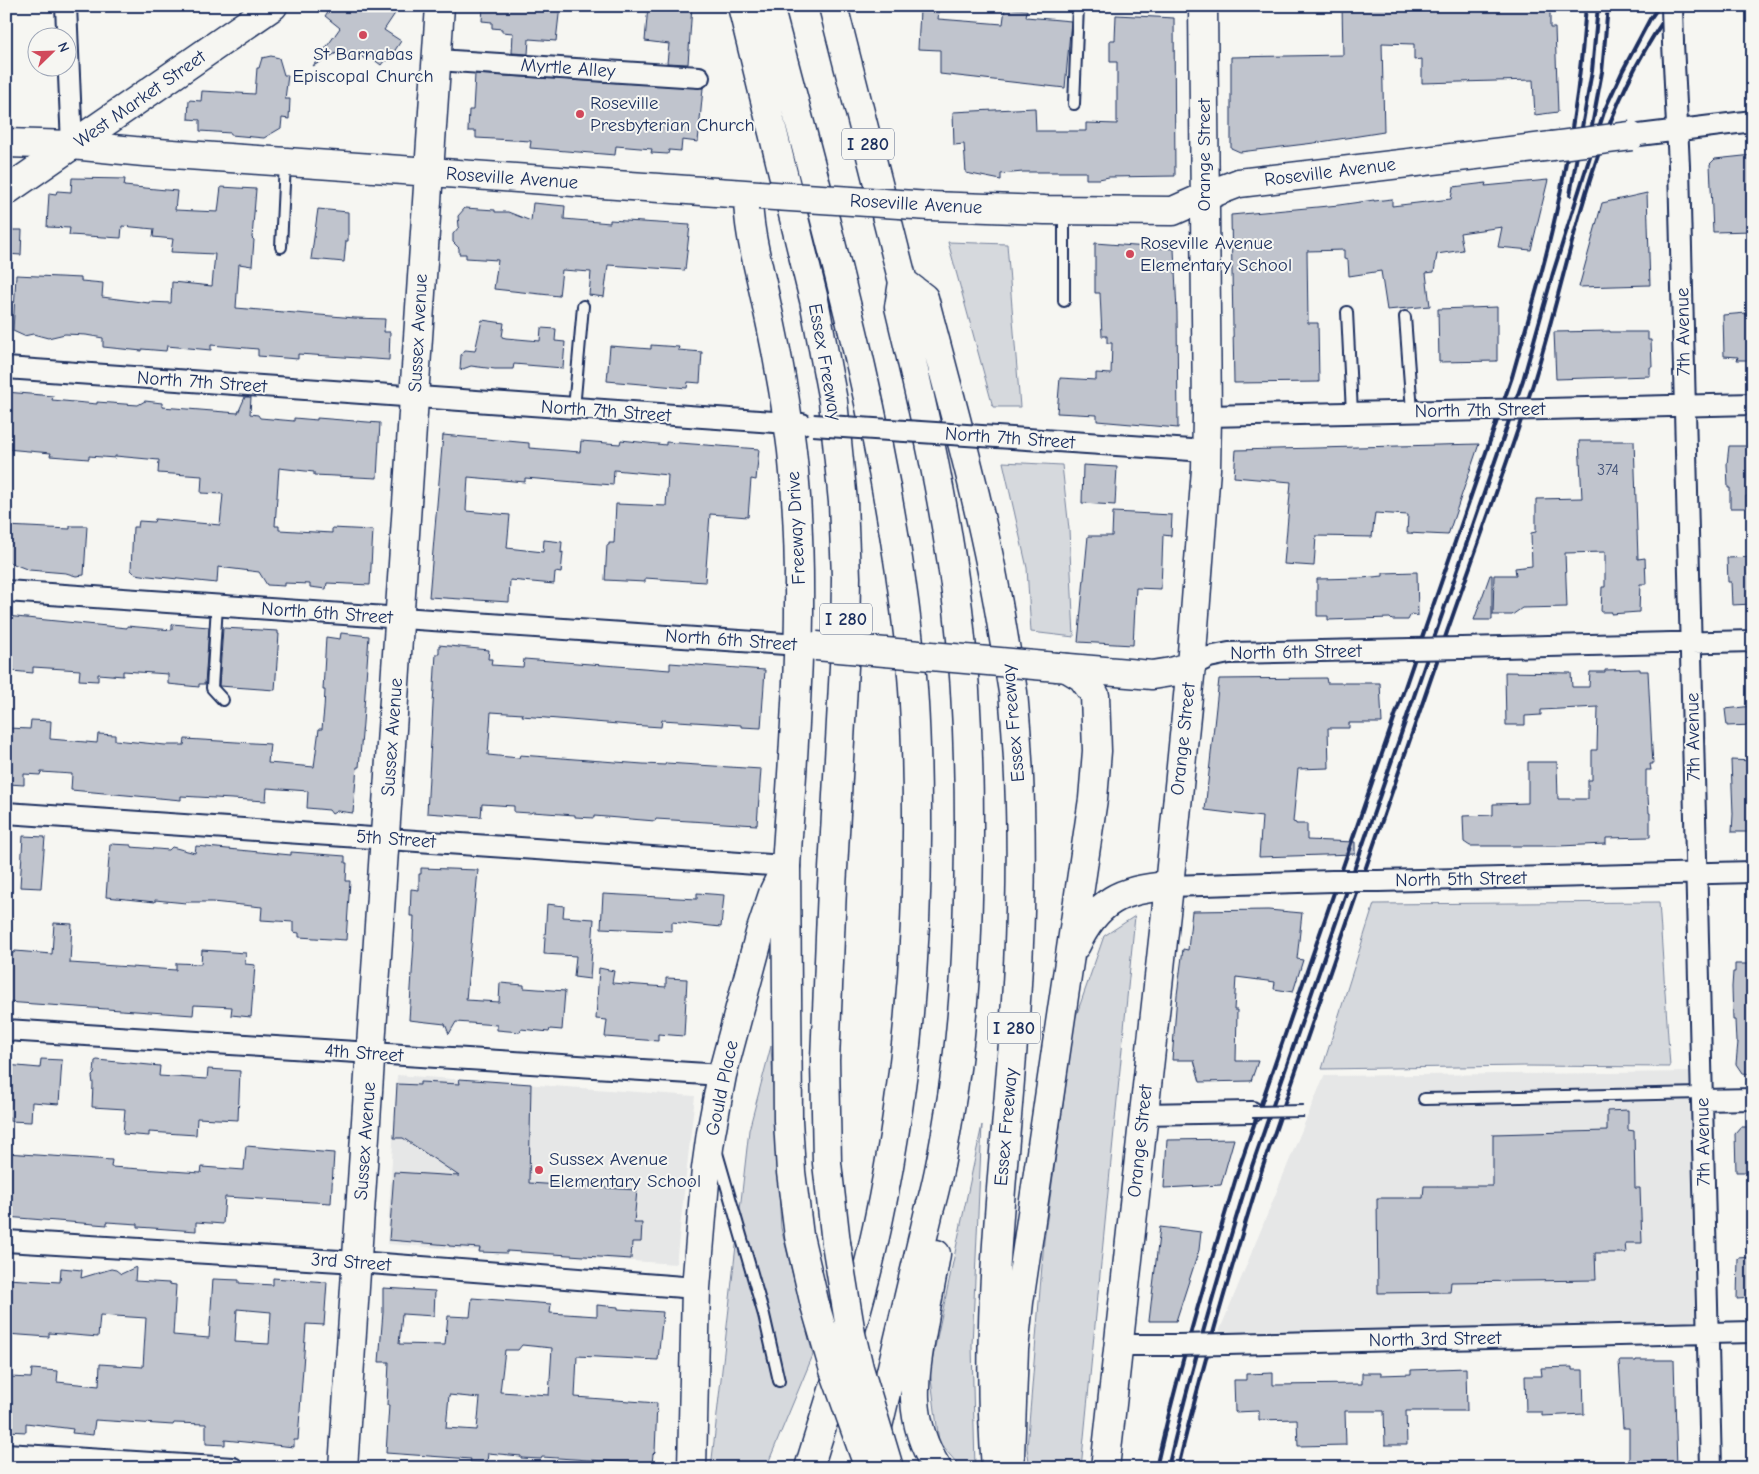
<svg xmlns="http://www.w3.org/2000/svg" width="1759" height="1474" font-family="'Comic Neue',sans-serif">
	<style>
		.built { fill: #e6e7e7 }
		.green { fill: #d6d9dd; stroke: #78849e }
		.building { fill: #c0c4cd; stroke: #1b2f5e; fill-rule: evenodd }
		.lines { fill: none; stroke-linecap: round; stroke-linejoin: round }
		.lane-casing { stroke: #1b2f5e; stroke-width: 14 }
		.street-casing { stroke: #1b2f5e; stroke-width: 24 }
		.secondary-casing { stroke: #1b2f5e; stroke-width: 31 }
		.primary-casing { stroke: #1b2f5e; stroke-width: 31 }
		.highway-casing { stroke: #1b2f5e; stroke-width: 31 }
		.lane { stroke: #f6f6f2; stroke-width: 10 }
		.street { stroke: #f6f6f2; stroke-width: 20 }
		.secondary { stroke: #f6f6f2; stroke-width: 28 }
		.primary { stroke: #f6f6f2; stroke-width: 28 }
		.highway { stroke: #f6f6f2; stroke-width: 28 }
		.rail { stroke: #1b2f5e; stroke-width: 4 }
		.lane-bridge-casing { stroke: #1b2f5e; stroke-width: 14; stroke-linecap: butt }
		.street-bridge-casing { stroke: #1b2f5e; stroke-width: 24; stroke-linecap: butt }
		.secondary-bridge-casing { stroke: #1b2f5e; stroke-width: 31; stroke-linecap: butt }
		.highway-bridge-casing { stroke: #1b2f5e; stroke-width: 31; stroke-linecap: butt }
		.lane-bridge { stroke: #f6f6f2; stroke-width: 10 }
		.street-bridge { stroke: #f6f6f2; stroke-width: 20 }
		.secondary-bridge { stroke: #f6f6f2; stroke-width: 28 }
		.highway-bridge { stroke: #f6f6f2; stroke-width: 28 }
		.poi-dot { fill: #d1495b; stroke: #f6f6f2; stroke-width: 2 }
		.labels { text-anchor: middle; dominant-baseline: central; stroke-width: 4; stroke-linejoin: round; paint-order: stroke }
		.number-label { font-size: 16px; fill: #44547a }
		.shield { fill: #f6f6f2; stroke: #5d6b8a; stroke-width: 1 }
		.shield-label { font-size: 18px; font-weight: bold; fill: #1b2f5e }
		.poi-label { font-size: 19px; fill: #1b2f5e; stroke: #f6f6f2; text-anchor: start }
		.street-label { font-size: 19px; fill: #1b2f5e; stroke: #f6f6f2 }
	</style>
	<rect width="100%" height="100%" fill="#f6f6f2"/>
	<filter id="ink" filterUnits="userSpaceOnUse"><feTurbulence type="fractalNoise" baseFrequency=".02" numOctaves="2"/><feDisplacementMap in="SourceGraphic" scale="10" xChannelSelector="R" yChannelSelector="G"/><feConvolveMatrix kernelMatrix="1 2 1 2 8 2 1 2 1" color-interpolation-filters="sRGB"/></filter>
	<g filter="url(#ink)">
		<path class="built" d="M1695 1072 1703 1326 1217 1337 1324 1076Z
			M397 1075 695 1096 676 1264 387 1244Z"/>
		<path class="green" d="M948 242 1007 244 1020 407H993Z
			M1003 462 1062 465 1069 529 1074 637 1031 632 1027 568Z
			M1659 902 1670 1067 1525 1066 1322 1069 1374 904Z
			M1135 916 1081 1468H1030L1027 1448 1044 1241 1075 1019 1104 936Z
			M771 1046 781 1228 813 1355 766 1468H711L749 1130Z
			M982 1125 972 1345 975 1468H961L939 1442 930 1371Z"/>
		<path class="building" d="M332 6H400L384 30 401 41 388 61 385 60 381 65 369 56 366 60 357 53 354 58 342 50 313 66 340 28 325 16Z
			M483 6H560L556 41 529 39 528 54 512 53 513 33 502 32V29L492 28V22L482 21Z
			M648 6H692L688 64 667 63 669 44 645 41Z
			M1342 6H1550V28H1555L1558 112 1535 115 1533 80 1422 83V59L1414 60V44L1382 43 1384 132 1314 143 1240 152 1231 148V57L1343 55Z
			M1005 8 1027 10 1026 17 1071 21 1065 88 940 74V50L918 49 920 10 939 11 938 19 1003 24Z
			M1116 15 1174 18 1175 176 1109 177 1099 179H1086V172H1023L1001 174V180L966 173 964 144 954 145 953 112 1035 108 1036 131H1086V123L1117 124V62H1110V40H1115Z
			M271 56 279 58 284 75H288L285 99H290L289 119 282 118 281 128 264 138 231 135V133L200 131V120L188 119 189 100 201 101 202 91 255 94 257 68H259L262 58Z
			M475 74 703 88 698 142 682 140 681 151 669 150 668 154 651 153 652 149 616 146 615 155 530 148 531 141 476 138V131H468L469 110H473Z
			M1753 155V231L1713 232 1710 164 1715 159Z
			M72 178 125 179 124 186 177 191 175 210 218 212 221 187 256 189 252 238 254 240 252 266 239 264 236 308 355 318 385 319 384 332H390L389 360 298 354V359L258 356V349L211 345V350L167 346 166 351 142 349V351L103 347V338L86 335 65 334 48 338 33 334 24 336 13 331 16 275 81 278V281L103 283 102 297 149 303V302L171 303 172 282 212 286 215 254 171 252 173 239 153 237 154 229 122 226 121 238 69 235 70 228 47 227 49 193 56 194 57 191 71 192Z
			M1548 180 1531 250 1498 247 1502 227 1460 233 1463 250 1437 254 1434 272 1426 273 1430 306 1387 310 1381 271 1349 276 1348 260 1344 259V250L1307 251 1308 323H1318L1319 382 1234 383 1231 215 1339 205 1374 200V201L1392 199V206L1451 199 1453 187 1486 183 1485 186Z
			M1647 193 1650 285 1579 287 1602 203Z
			M533 203 565 206 564 219 610 223V220L690 225 685 270 608 265 604 297 589 295 591 272 562 270 559 296 494 289 498 260 466 258V254H459V248L453 242V234L459 227 458 216 465 208 495 210V212H508L531 221Z
			M318 209 348 212V241H346L344 262 311 259Z
			M6 230H22L21 255 6 254Z
			M1095 243 1174 249 1177 313 1178 428 1097 421V415L1057 413 1060 378 1096 380V373L1111 374 1112 343H1107V336H1102L1100 293H1095Z
			M1497 307V361L1439 362 1438 309Z
			M1746 313V315H1753V360H1737L1738 357 1724 356 1723 315Z
			M482 320 504 323 502 337 506 338 540 341 541 328 556 329 555 341 565 342 563 368 514 364 513 369H495L471 366 460 370 461 355 465 350 475 351Z
			M1610 331V332H1648V340H1651L1652 367H1650V376L1556 379 1554 332Z
			M651 345 679 347 678 350 702 352 700 383 688 382 687 388 607 381 610 346 651 349Z
			M6 392 53 396 52 400 97 404V402L138 405 145 401 162 403V407L238 413 245 397H251L250 414 258 415 260 418 294 421V418L317 420V418L380 423 377 478 314 475V472L279 468 275 526H279V530L332 533V528L373 530 370 585 327 583 326 589 310 587V584L284 583V586L267 585 259 572 218 567 217 583 149 576 135 574 131 570 133 527H138L139 521 154 522 155 519 220 525 223 494 201 493 202 476 158 473 159 460 115 456V458L89 456V459L50 456 51 453 6 449Z
			M443 435 529 443V448L580 452 581 441 620 444 621 440 666 445V442L759 449 756 480 751 479 748 517 710 514 705 582 645 578V582L605 580 607 545H609V543H614L616 504 666 506 668 475 614 470 613 485 525 478V482L468 477 466 511 510 515 507 548 543 552 544 540 562 542 561 553 563 552 561 573 555 572 554 584 510 580 509 602 429 597Z
			M1579 441H1634L1638 559 1645 558 1646 584H1640L1639 612 1611 614 1612 612H1601L1602 587H1605V552L1565 553 1567 607 1522 608 1512 615H1493L1494 575H1516L1515 568 1532 566 1531 533 1536 532V499L1582 498Z
			M1479 444 1448 535 1407 533 1408 515 1375 513 1372 537 1316 536 1314 566 1284 564 1291 482 1234 477 1236 450Z
			M1729 446H1753V496H1746V508H1730V488H1728L1727 464Z
			M1083 465 1117 467 1115 505 1082 503Z
			M1113 512 1172 515 1171 536 1163 535 1161 589 1136 588 1133 645 1078 642 1088 536H1112Z
			M6 526 70 529V526H87L84 575 76 576 66 573 29 570 6 561Z
			M1753 557V604L1732 605 1731 582H1728L1727 558Z
			M1417 572 1418 616 1411 614 1408 620H1392L1390 618 1328 620V616H1317V579L1362 578 1383 576V573Z
			M1490 575H1492V620H1474Z
			M6 616 127 628V626L172 630V624L209 627 205 684H199V687L168 684V674L123 671V676L98 674V681L79 680 80 670 33 667V673L12 671 13 666 6 665Z
			M223 628 278 631V634H279L275 690 219 686Z
			M341 633 369 636 363 723 359 767H357L353 813 337 811 332 814 329 810 307 808 308 791 267 788 266 801 181 796V800L71 790 72 774 41 772 40 775 24 774V785L8 784V782H6L8 728 30 729 31 720 51 721 50 739 97 743 98 734 115 735V740L165 745H184L185 739 270 744 268 763 314 767 319 729H322L324 709 325 690H323L326 637 340 639Z
			M439 645 489 650 488 659H492L491 665 523 667 524 659 670 670V663L765 670 761 728 741 727V725L662 720 661 727 630 725 522 716 523 714 491 712 488 755 519 758 520 755 643 764 665 765 666 763 761 769 757 825 656 819 655 821 594 816V818L575 817V815L532 812 531 813 514 812V806L482 804 481 817 427 813 435 669 436 654H439Z
			M1640 669V671H1648L1652 749 1653 764H1650L1651 770H1646V795L1648 796 1649 813H1650V837L1606 838V844L1559 846H1470L1464 842 1463 816 1493 815V804L1528 803V762H1557L1558 799H1588V780H1592V750H1597L1598 707 1541 710V715L1525 716V725H1506L1505 672 1571 673 1572 687H1589L1590 672H1605V670Z
			M1326 678 1327 683H1380L1382 723H1349V728H1328L1329 768 1298 769 1293 822 1296 823V824H1307V840L1355 842V854L1259 857 1262 817 1205 810 1219 679Z
			M1753 706V725L1727 726 1725 709Z
			M1731 760 1753 761V832H1732L1733 814Z
			M23 836 45 837 41 888 20 887Z
			M110 844 131 845V847L169 850 172 847 195 853 196 846 291 855V852L345 856V863H347L346 881H350L346 940 299 937V933L293 932V922L261 920 262 907 212 902H186V903L155 900V902L106 897Z
			M421 868 478 870 466 1000 499 1002 500 983 524 985V988L565 991 562 1030 550 1029 549 1032 521 1029 520 1032 497 1030V1025L456 1022 449 1034 445 1024 409 1020 414 942 413 941 414 916H410L411 889 419 890V874H421Z
			M697 893 724 895 721 927 672 922V931L601 928 603 894 697 899Z
			M547 904 564 906 563 917 594 919 590 979 574 977 576 956 544 954Z
			M1268 910 1302 913 1297 959 1303 960 1293 992 1274 989 1275 982 1236 977 1234 1010H1237L1236 1061H1258L1251 1081 1200 1082 1194 1060H1172L1177 995 1183 949 1188 950 1192 911Z
			M54 923 72 924 70 963 176 970V963L201 964 202 950 246 953 245 964 255 965 251 1017 231 1015 232 1007 194 1005 193 1015 6 1002V952L14 953 15 951 52 954Z
			M1735 964H1753V1074L1742 1073 1736 1064 1738 1042H1736L1735 1020H1733L1732 987 1733 972H1735Z
			M599 968 614 971 612 983 666 987V978L687 979 684 1036 658 1034V1041L605 1037 607 1020 596 1019Z
			M41 1059 62 1060 59 1104 32 1102 31 1122 9 1121 10 1117 6 1116V1065L40 1068Z
			M97 1060 160 1066 159 1076 207 1079 208 1069 240 1071 238 1120 197 1118 196 1135 149 1132V1136L123 1134 125 1109 92 1107 93 1084 92 1076 94 1074 95 1061Z
			M459 1079 531 1084 529 1183 637 1190 634 1223H642L641 1242H632L631 1259 507 1251V1253L479 1252 480 1248 449 1246V1245L389 1240 394 1172 459 1176 403 1138H394L397 1084 420 1085V1082L460 1084Z
			M1628 1110V1130L1634 1131 1635 1188H1640L1642 1243H1625L1626 1253H1595L1596 1280 1451 1282 1450 1292 1378 1293 1377 1198H1423L1424 1186H1493V1134L1607 1131V1111Z
			M1741 1127H1753V1172H1736L1735 1134Z
			M1234 1139 1221 1185 1164 1188 1167 1140Z
			M246 1146 334 1153 331 1203 225 1197 223 1224 196 1222V1231L138 1227V1224L107 1222V1225L6 1217V1153L112 1160 111 1167 201 1173 202 1167 244 1170Z
			M1160 1227 1201 1232 1199 1250 1176 1321H1149Z
			M1753 1257V1298L1737 1299 1738 1258Z
			M136 1267 135 1281 169 1283V1284L176 1285 173 1335 209 1338 213 1279 239 1280V1283L273 1285V1278L327 1282 324 1325 306 1324 298 1440H294V1447L225 1440V1445L206 1444V1424L174 1423 173 1425 95 1420 93 1435 72 1433 73 1429 26 1423V1432L7 1431 10 1377 31 1378 32 1369 58 1371 57 1382 99 1386 100 1364 143 1367 146 1318 100 1315 98 1337 49 1333V1337L6 1334V1279L60 1282 61 1268 82 1270 81 1278 111 1269 116 1270 121 1274ZM237 1309 271 1312 269 1344 235 1342Z
			M383 1288 435 1291 434 1316 402 1314 399 1344 445 1345 448 1316 470 1317 472 1298 551 1304 550 1313 597 1316V1305L618 1307V1309L663 1312 658 1360 577 1356 575 1397 657 1403 655 1452 653 1454 652 1464 542 1457 541 1459 521 1458V1456L488 1453 487 1463 470 1462 471 1459 386 1453 389 1405H387L389 1362H379L383 1312ZM522 1345 552 1348 549 1395 500 1392 505 1350H518ZM449 1395 480 1398 477 1430 446 1428Z
			M1636 1360H1674L1677 1468H1629V1428H1623L1619 1361H1636Z
			M1572 1367V1370H1583L1584 1414 1542 1416V1412H1526L1525 1376H1542L1541 1368Z
			M1466 1368 1467 1411H1406L1407 1445H1385L1384 1411H1345L1346 1445 1298 1446 1297 1419 1259 1420V1411L1235 1412 1234 1380H1246V1374L1273 1373V1385L1362 1384V1373H1381V1375L1411 1374V1370Z"/>
		<g class="lines">
			<g class="lane-casing">
				<path id="lane" d="M1074 104 1078 6
					M281 247 285 163
					M1064 301V211
					M1347 312 1352 413
					M1405 317 1412 411
					M574 409 583 306
					M217 605 212 688 223 700
					M1424 1099 1702 1093
					M717 1153 764 1315 779 1381"/>
			</g>
			<g class="street-casing">
				<path id="street" d="M66 6 72 145
					M1673 43 1679 166 1711 1468
					M437 60 699 77
					M1631 136 1753 121
					M6 368 802 424
					M1546 409 1753 404
					M1207 416 1487 410
					M1012 438 1206 451
					M6 591 799 645
					M1462 648 1753 641
					M1191 666 1209 657 1229 653 1411 649
					M6 813 786 866
					M1378 881 1753 872
					M1169 886 1333 881
					M6 1030 722 1075
					M1702 1100 1753 1099
					M1143 1114 1252 1112
					M6 1241 357 1262 696 1288
					M1226 1344 1753 1332
					M1118 1345H1177
					M6 1454 233 1468"/>
			</g>
			<g class="secondary-casing">
				<path id="secondary" d="M6 143 72 145 144 152 759 195
					M930 206 1045 210 1173 211 1218 191 1239 183 1552 146
					M1057 667 1152 675 1171 672 1191 666
					M343 1468 440 6
					M692 1468 696 1288 706 1169 711 1133 722 1075 760 933 774 891 786 866C795 728 807 589 792 451 786 401 777 352 766 302 759 267 748 232 748 195
					M1105 1468 1169 886 1191 666 1206 469 1207 416 1203 6"/>
			</g>
			<g class="primary-casing">
				<path id="primary" d="M6 191 273 6"/>
			</g>
			<g class="highway-casing">
				<path id="highway" d="M742 6 814 300 833 401 843 502 846 577 845 648 832 888 825 1060 827 1163 836 1243
					M769 6C823 214 884 421 908 634 915 694 917 754 917 814 918 963 904 1114 870 1259 853 1330 830 1399 809 1468
					M833 6 903 282 924 298C953 409 985 519 1003 633 1006 652 1010 672 1013 692 1020 764 1022 838 1020 911 1016 1097 981 1282 996 1468
					M786 866 788 1120 791 1172 799 1236 815 1305
					M1076 945C1097 901 1121 889 1169 886
					M936 1254C932 1278 927 1302 923 1326 913 1379 907 1420 937 1468
					M875 1439 929 1211C938 1181 943 1152 948 1121 959 1058 965 994 967 930 971 822 970 716 958 609 946 507 923 407 899 307L903 282
					M1010 1456 1014 1349 1019 1302 1093 799 1097 751 1095 695 1082 677 1067 668"/>
			</g>
			<use href="#lane" class="lane"/>
			<use href="#street" class="street"/>
			<use href="#secondary" class="secondary"/>
			<use href="#primary" class="primary"/>
			<use href="#highway" class="highway"/>
			<path class="rail" d="M1591 131 1602 72 1608 6
				M1570 195 1592 71 1598 6
				M1156 1468C1179 1367 1209 1267 1239 1168L1512 377C1531 309 1552 242 1564 173 1575 118 1582 62 1586 6
				M1168 1468C1191 1368 1220 1270 1250 1172L1523 380 1553 273 1605 109 1623 70 1650 19 1659 6
				M1178 1468C1201 1369 1230 1272 1260 1175 1323 994 1385 813 1447 632 1476 549 1506 467 1533 384 1573 256 1591 116 1674 6"/>
			<g class="lane-bridge-casing">
				<path id="lane-bridge" d="M1252 1112 1304 1111"/>
			</g>
			<g class="street-bridge-casing">
				<path id="street-bridge" d="M1672 6 1673 43
					M1487 410 1546 409
					M813 425 1012 438
					M1411 649 1462 648
					M1333 881H1378
					M1177 1345 1226 1344"/>
			</g>
			<g class="secondary-bridge-casing">
				<path id="secondary-bridge" d="M1552 146 1631 136
					M759 195 930 206
					M816 646 1057 667"/>
			</g>
			<g class="highway-bridge-casing">
				<path id="highway-bridge" d="M836 1243 851 1334 859 1368 889 1468
					M815 1305 834 1370 869 1468"/>
			</g>
			<use href="#lane-bridge" class="lane-bridge"/>
			<use href="#street-bridge" class="street-bridge"/>
			<use href="#secondary-bridge" class="secondary-bridge"/>
			<use href="#highway-bridge" class="highway-bridge"/>
		</g>
	</g>
	<g class="poi-dot">
		<circle cx="363" cy="35" r="5"/>
		<circle cx="580" cy="114" r="5"/>
		<circle cx="1130" cy="254" r="5"/>
		<circle cx="539" cy="1170" r="5"/>
	</g>
	<g class="labels">
		<g class="number-label">
			<text x="1608" y="470">374</text>
		</g>
		<g class="shield">
			<rect x="842" y="128.5" width="52" height="31" rx="4"/>
			<rect x="820" y="603.5" width="52" height="31" rx="4"/>
			<rect x="988" y="1012.5" width="52" height="31" rx="4"/>
		</g>
		<g class="shield-label">
			<text x="868" y="144">I 280</text>
			<text x="846" y="619">I 280</text>
			<text x="1014" y="1028">I 280</text>
		</g>
		<g class="poi-label">
			<text x="363" y="54" text-anchor="middle">St Barnabas<tspan x="363" dy="22">Episcopal Church</tspan></text>
			<text x="590" y="103">Roseville<tspan x="590" dy="22">Presbyterian Church</tspan></text>
			<text x="1140" y="243">Roseville Avenue<tspan x="1140" dy="22">Elementary School</tspan></text>
			<text x="549" y="1159">Sussex Avenue<tspan x="549" dy="22">Elementary School</tspan></text>
		</g>
		<g class="street-label">
			<text transform="translate(568 68) rotate(4)">Myrtle Alley</text>
			<text transform="translate(140 99) rotate(-35)">West Market Street</text>
			<text transform="translate(1204 155) rotate(-90)">Orange Street</text>
			<text transform="translate(1330 172) rotate(-7)">Roseville Avenue</text>
			<text transform="translate(512 178) rotate(4)">Roseville Avenue</text>
			<text transform="translate(916 204) rotate(3)">Roseville Avenue</text>
			<text transform="translate(1683 332) rotate(-91)">7th Avenue</text>
			<text transform="translate(418 333) rotate(-87)">Sussex Avenue</text>
			<text transform="translate(825 362) rotate(80)">Essex Freeway</text>
			<text transform="translate(202 382) rotate(4)">North 7th Street</text>
			<text transform="translate(1480 410) rotate(-1)">North 7th Street</text>
			<text transform="translate(606 411) rotate(4)">North 7th Street</text>
			<text transform="translate(1010 438) rotate(4)">North 7th Street</text>
			<text transform="translate(796 528) rotate(-93)">Freeway Drive</text>
			<text transform="translate(327 613) rotate(4)">North 6th Street</text>
			<text transform="translate(731 640) rotate(4)">North 6th Street</text>
			<text transform="translate(1296 652) rotate(-1)">North 6th Street</text>
			<text transform="translate(1013 723) rotate(-95)">Essex Freeway</text>
			<text transform="translate(392 737) rotate(-86)">Sussex Avenue</text>
			<text transform="translate(1693 737) rotate(-91)">7th Avenue</text>
			<text transform="translate(1183 739) rotate(-84)">Orange Street</text>
			<text transform="translate(396 839) rotate(4)">5th Street</text>
			<text transform="translate(1461 879) rotate(-1)">North 5th Street</text>
			<text transform="translate(364 1053) rotate(4)">4th Street</text>
			<text transform="translate(722 1088) rotate(-78)">Gould Place</text>
			<text transform="translate(1006 1127) rotate(-85)">Essex Freeway</text>
			<text transform="translate(365 1141) rotate(-86)">Sussex Avenue</text>
			<text transform="translate(1140 1141) rotate(-84)">Orange Street</text>
			<text transform="translate(1703 1142) rotate(-91)">7th Avenue</text>
			<text transform="translate(351 1262) rotate(4)">3rd Street</text>
			<text transform="translate(1435 1339) rotate(-1)">North 3rd Street</text>
		</g>
	</g>
	<rect width="1759" height="1474" fill="none" stroke="#f6f6f2" stroke-width="25"/>
	<rect x="12" y="12" width="1734" height="1449" fill="none" stroke="#1b2f5e" stroke-width="2" filter="url(#ink)"/>
	<g transform="translate(52 52) rotate(67)"><circle r="24" fill="#f6f6f2" stroke="#9ea6b7"/>
	<path d="M0-4L9 19L0 12L-9 19Z" fill="#d1495b"/>
	<text y="-8" font-size="14" font-weight="bold" text-anchor="middle" fill="#1b2f5e">N</text>
	</g>
</svg>
